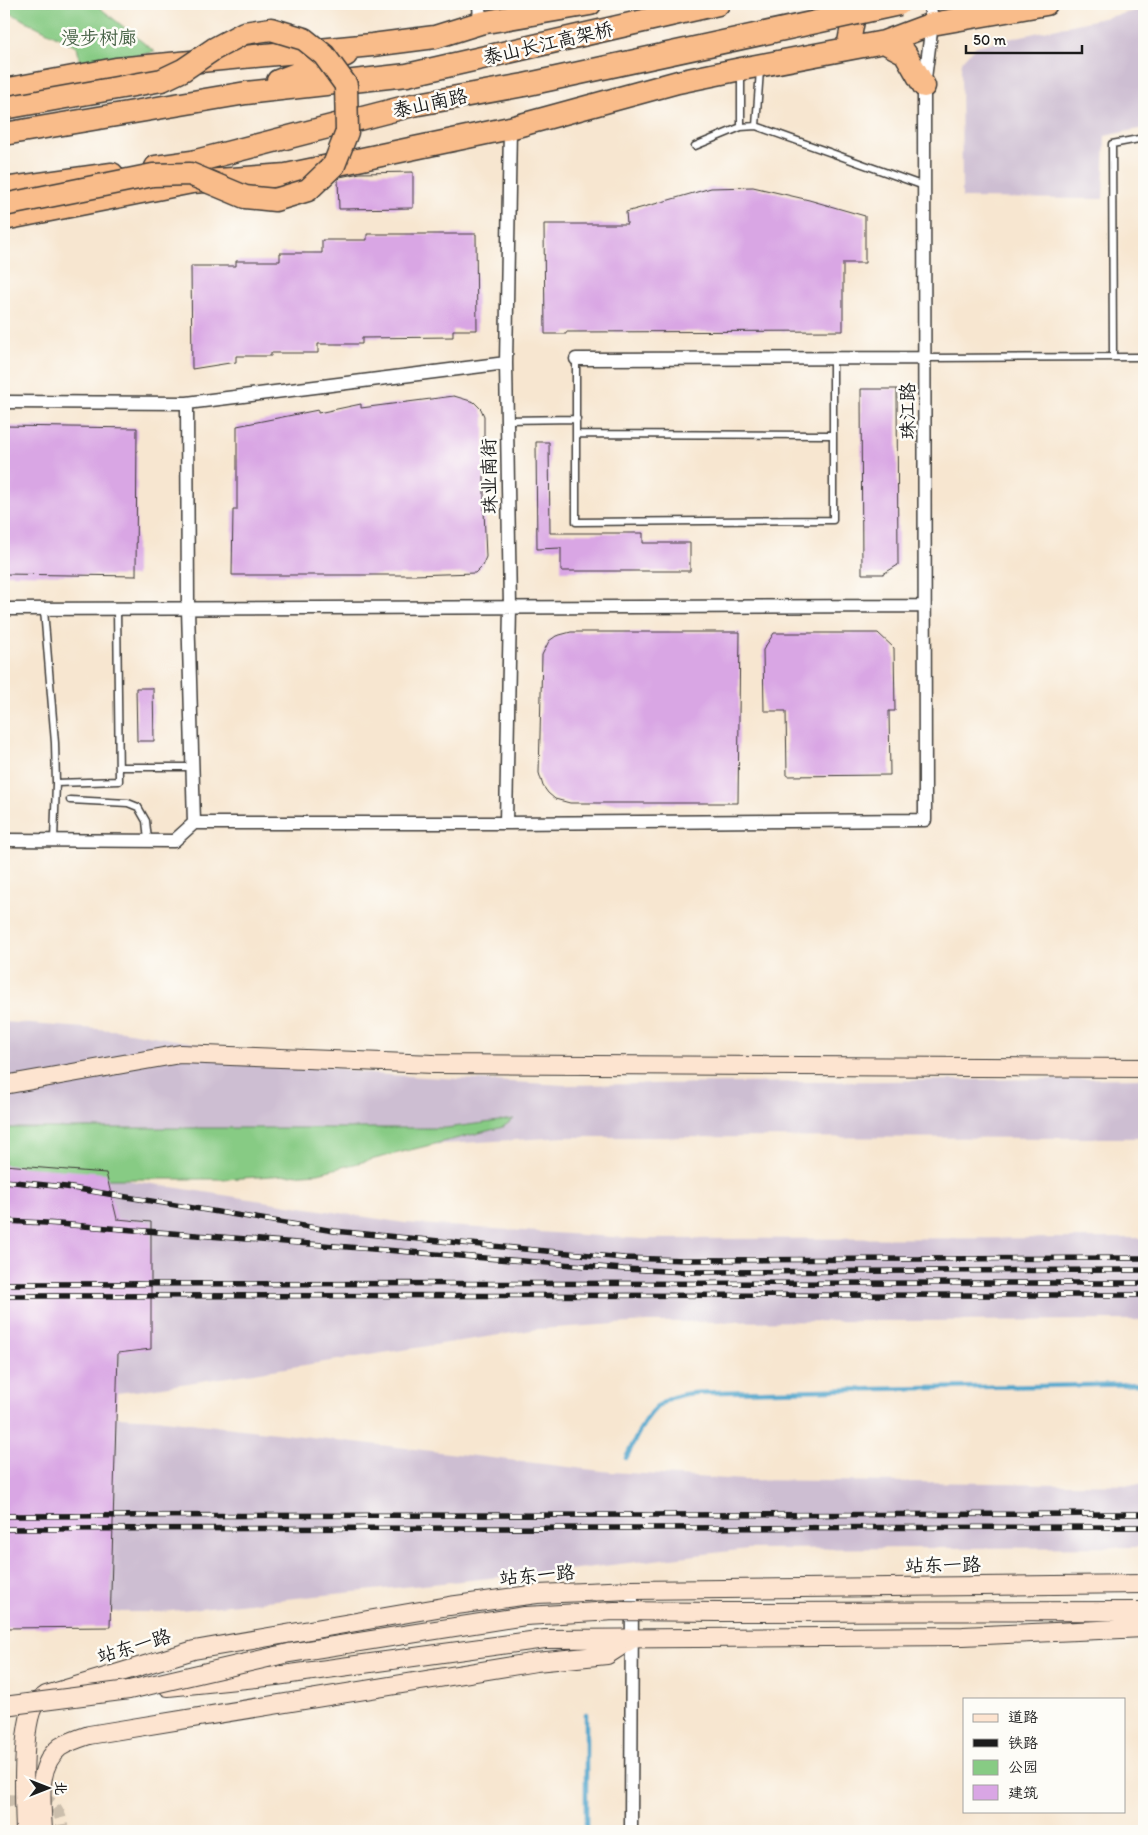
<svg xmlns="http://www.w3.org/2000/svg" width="1148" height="1835" font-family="Itim,'LXGW WenKai TC',sans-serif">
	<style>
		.industrial { fill: #cdbed2 }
		.green { fill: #87cb84; stroke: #527450 }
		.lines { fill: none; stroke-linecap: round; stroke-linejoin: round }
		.stream { stroke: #4fa4cb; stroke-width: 4.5 }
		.building { fill: #d9a6e4 }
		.street-tunnel { stroke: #cbbeac; stroke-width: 12; stroke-dasharray: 12 6; stroke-linecap: butt }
		.lane-casing { stroke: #3d3a37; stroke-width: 9 }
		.street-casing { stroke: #3d3a37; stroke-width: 15 }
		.secondary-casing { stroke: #3d3a37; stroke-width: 20 }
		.highway-casing { stroke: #3d3a37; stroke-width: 25 }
		.lane { stroke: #fff; stroke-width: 6 }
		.street { stroke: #fff; stroke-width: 12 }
		.secondary { stroke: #fde4d0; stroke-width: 18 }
		.highway { stroke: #f9bc8a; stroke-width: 22 }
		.rail-casing { stroke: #1c1c1c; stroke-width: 5.5 }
		.rail { stroke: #fdfcf7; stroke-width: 4; stroke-dasharray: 11; stroke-linecap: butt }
		.secondary-bridge-casing { stroke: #3d3a37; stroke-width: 20; stroke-linecap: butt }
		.highway-bridge-casing { stroke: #3d3a37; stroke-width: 25; stroke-linecap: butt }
		.secondary-bridge { stroke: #fde4d0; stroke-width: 18 }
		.highway-bridge { stroke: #f9bc8a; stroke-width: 22 }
		.labels { text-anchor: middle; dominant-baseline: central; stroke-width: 5; stroke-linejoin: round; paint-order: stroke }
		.park-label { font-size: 19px; fill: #476246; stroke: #fdfcf7 }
		.street-label { font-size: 19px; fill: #1c1c1c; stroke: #fdfcf7 }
	</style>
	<rect width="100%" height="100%" fill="#fdfcf7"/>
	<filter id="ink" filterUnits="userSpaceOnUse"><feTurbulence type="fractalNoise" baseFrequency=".02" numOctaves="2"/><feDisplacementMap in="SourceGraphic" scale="10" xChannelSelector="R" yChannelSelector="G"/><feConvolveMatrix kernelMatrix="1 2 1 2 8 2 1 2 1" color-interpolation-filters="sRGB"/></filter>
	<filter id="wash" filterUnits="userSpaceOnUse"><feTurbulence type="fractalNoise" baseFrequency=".0096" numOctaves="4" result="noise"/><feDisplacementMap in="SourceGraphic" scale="20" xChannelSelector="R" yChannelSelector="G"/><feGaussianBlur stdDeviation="1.12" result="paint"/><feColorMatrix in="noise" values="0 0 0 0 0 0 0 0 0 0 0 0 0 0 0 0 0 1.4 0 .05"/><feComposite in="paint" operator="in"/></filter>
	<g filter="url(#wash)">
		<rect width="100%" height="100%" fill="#f7e6d0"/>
		<path class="industrial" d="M1144 9V128L1105 136 1103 199 962 198 961 62 976 46Z
			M4 1022 124 1031 373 1074 564 1085 1144 1078V1138L564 1137 141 1162 4 1167Z
			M4 1172 107 1177 405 1223 642 1239 1144 1238V1320L647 1322 539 1329 143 1390 4 1406Z
			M4 1411 156 1419 611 1472 744 1480 1144 1485V1547L748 1549 577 1569 161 1612H4Z"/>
		<path class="green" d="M4 4H95L155 52 81 65 77 47 4 10Z
			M514 1119 503 1127 318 1173 226 1179H4V1128H446Z"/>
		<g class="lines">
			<path class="stream" d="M626 1458C639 1433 649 1401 681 1395 693 1392 707 1393 720 1392L1144 1384
				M586 1831V1714"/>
		</g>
		<g id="blocks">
			<path class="building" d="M413 172V208L339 209 338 179 340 177 360 173Z
				M753 187 809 200 865 216V263H843V331L566 332V334H545L544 224H627L626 212 669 200 711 188Z
				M367 234H476L477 330H453V337L362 338V344H318V353H271V356H236V362L192 369 191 266H236V261H280V253H322V240H367Z
				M861 389H897L898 565 883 574H862Z
				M454 396 474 402 481 409 484 416V510L486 557 482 566 475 573 413 575H232L233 510H237V426L318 410V413L361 404V408Z
				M4 426 137 428 136 576 4 574Z
				M536 442H549L550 533H643V543H690V571H561V548L537 549Z
				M571 632H740L738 803H570L555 799 548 793 543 786 539 773 542 655 549 641 556 636Z
				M774 633H878L894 648 895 711H889L890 775 787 776 786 711H764L763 650Z
				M136 688H153L154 741H137Z
				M4 1165 106 1173 117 1219 151 1222V1349L118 1353 110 1627 4 1628Z"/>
		</g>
	</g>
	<g filter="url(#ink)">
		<use href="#blocks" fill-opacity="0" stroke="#3d3a37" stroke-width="1"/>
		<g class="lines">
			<path class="street-tunnel" d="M4 1800 50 1802C60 1809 61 1819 63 1831"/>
			<g class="lane-casing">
				<path id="lane" d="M741 72V127
					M756 126 760 70
					M695 146 741 127 756 126 924 186
					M1113 357 1112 144 1144 138
					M926 358 1144 357
					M576 359V522L833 520V358
					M506 420 577 419
					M577 434 833 435
					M44 610 55 743 56 783 54 840
					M119 767H192
					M56 783 119 781 117 609
					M70 800 128 803 138 807 146 821 148 840"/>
			</g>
			<g class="street-casing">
				<path id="street" d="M479 4 480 23
					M576 359 926 358
					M4 402 187 403 506 363
					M187 403 188 609 194 823
					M4 609 924 606
					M506 823 510 607 506 363 510 128
					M4 840 174 841 194 823H506L925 820 924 86 932 24 930 4
					M631 1831 632 1590"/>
			</g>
			<g class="secondary-casing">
				<path id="secondary" d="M4 1085 180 1054 434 1064 1144 1068
					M718 1612 1144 1611
					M168 1687 276 1676 545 1639 963 1636 1144 1628
					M25 1831C24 1802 21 1728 34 1705 36 1701 43 1698 46 1695L194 1650 449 1606 537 1594 632 1590 1144 1584
					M43 1831C42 1803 35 1767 60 1747 68 1742 80 1738 89 1735L536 1662 607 1655 632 1639"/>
			</g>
			<g class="highway-casing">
				<path id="highway" d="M884 42 905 53 924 86
					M848 48 856 4
					M278 81 346 55
					M4 90 116 69 372 45 435 37 480 23 590 4
					M4 134 246 93 407 75 718 4
					M156 167 192 162 413 105
					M4 189 112 174
					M4 219 192 182 286 175 510 128 678 82 741 69 884 42 932 24 1046 4"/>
			</g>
			<use href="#lane" class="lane"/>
			<use href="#street" class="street"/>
			<use href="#secondary" class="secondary"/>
			<use href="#highway" class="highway"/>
			<g class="rail-casing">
				<path id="rail" d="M4 1181 66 1187 334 1231 535 1250 624 1258 686 1260 1144 1258
					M4 1221 46 1223 623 1269 687 1272 1144 1270
					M4 1284 1144 1283
					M4 1296 1144 1295
					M4 1516 1144 1514
					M4 1529 1144 1527"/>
			</g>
			<use href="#rail" class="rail"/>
			<g class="secondary-bridge-casing">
				<path id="secondary-bridge" d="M4 1706 129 1690 289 1653 525 1616 615 1611 718 1612"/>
			</g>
			<g class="highway-bridge-casing">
				<path id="highway-bridge" d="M413 105 524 85 899 4
					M4 108 162 80 183 70 214 49 244 33 271 29 304 39 324 55 346 85 347 132 334 165 308 190 275 200 245 197 190 174 153 175 4 205"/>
			</g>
			<use href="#secondary-bridge" class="secondary-bridge"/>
			<use href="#highway-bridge" class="highway-bridge"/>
		</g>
	</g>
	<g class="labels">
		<g class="park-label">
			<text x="99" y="37">漫步树廊</text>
		</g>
		<g class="street-label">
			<text transform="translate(548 43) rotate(-13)">泰山长江高架桥</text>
			<text transform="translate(430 103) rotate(-12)">泰山南路</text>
			<text transform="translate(907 411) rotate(-90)">珠江路</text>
			<text transform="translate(489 476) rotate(-91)">珠业南街</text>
			<text transform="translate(943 1565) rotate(-1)">站东一路</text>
			<text transform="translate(537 1575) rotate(-5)">站东一路</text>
			<text transform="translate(134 1646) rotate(-17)">站东一路</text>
		</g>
	</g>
	<rect width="1148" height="1835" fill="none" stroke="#fdfcf7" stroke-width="20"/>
	<rect x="963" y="1698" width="162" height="115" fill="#fdfcf7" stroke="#a3a29f"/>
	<rect x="973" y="1714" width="25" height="8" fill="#fde4d0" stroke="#a3a29f"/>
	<text x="1008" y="1722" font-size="15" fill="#1c1c1c">道路</text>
	<rect x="973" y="1739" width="25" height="8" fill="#1c1c1c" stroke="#a3a29f"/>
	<text x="1008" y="1748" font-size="15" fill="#1c1c1c">铁路</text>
	<rect x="973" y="1760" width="25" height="15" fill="#87cb84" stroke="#a3a29f"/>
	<text x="1008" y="1772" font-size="15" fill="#1c1c1c">公园</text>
	<rect x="973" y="1785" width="25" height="15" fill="#d9a6e4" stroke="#a3a29f"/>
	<text x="1008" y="1798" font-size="15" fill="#1c1c1c">建筑</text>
	<g transform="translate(48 1788) rotate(90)" stroke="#fdfcf7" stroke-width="4" paint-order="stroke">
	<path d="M0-4L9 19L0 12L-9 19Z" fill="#1c1c1c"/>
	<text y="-8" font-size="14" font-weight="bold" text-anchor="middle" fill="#1c1c1c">北</text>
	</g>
	<path d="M966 45v8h116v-8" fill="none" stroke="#1c1c1c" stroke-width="2.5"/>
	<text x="973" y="45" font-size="15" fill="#1c1c1c" stroke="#fdfcf7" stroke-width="4" paint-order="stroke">50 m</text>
</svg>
